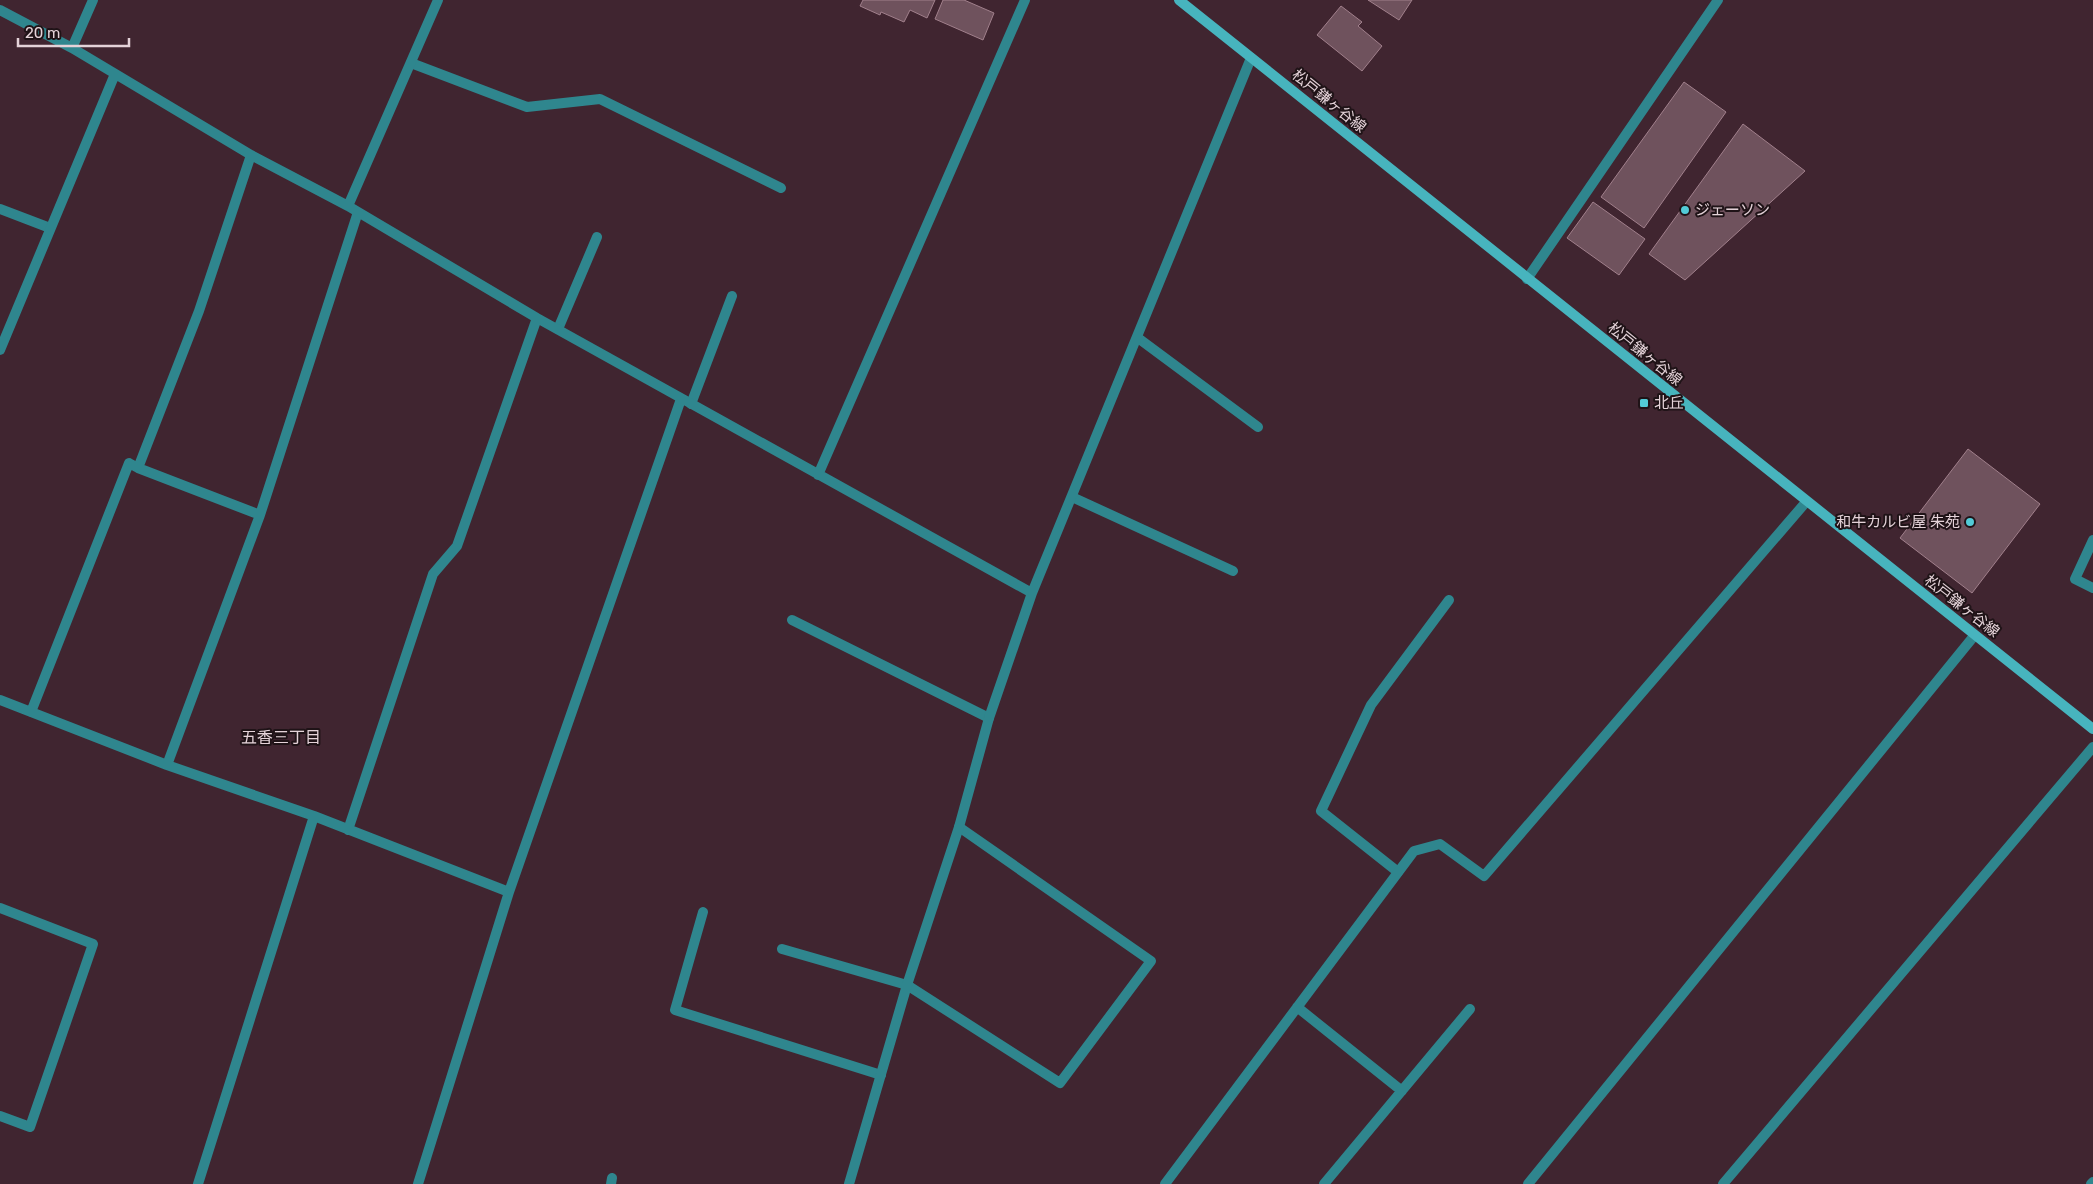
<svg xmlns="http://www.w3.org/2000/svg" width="2093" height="1184" font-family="Rubik,'Noto Sans JP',sans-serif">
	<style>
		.building { fill: #6f525d; stroke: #a1808c }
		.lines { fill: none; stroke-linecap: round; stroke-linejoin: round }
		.service { stroke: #2f868e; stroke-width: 10 }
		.minor { stroke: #2f868e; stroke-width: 10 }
		.secondary { stroke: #47b4be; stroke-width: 10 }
		.poi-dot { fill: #52cbd7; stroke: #1f1317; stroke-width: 2 }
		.labels { text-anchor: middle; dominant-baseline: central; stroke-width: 4; stroke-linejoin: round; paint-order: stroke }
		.street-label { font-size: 15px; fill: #e4d2d8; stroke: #1f1317 }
		.poi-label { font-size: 15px; fill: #e4d2d8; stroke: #1f1317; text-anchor: start }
		.neighbourhood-label { font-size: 16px; fill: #e4d2d8; stroke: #1f1317 }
	</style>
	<rect width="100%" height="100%" fill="#402530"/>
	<path class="building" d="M863 0H935L927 18 910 10 904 22 881 12 880 15 860 6Z
		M943 0H964L994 13 983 40 935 19Z
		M1368 0H1412L1399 20Z
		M1341 6 1362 22 1358 26 1382 46 1362 71 1317 35Z
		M1684 82 1726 112 1644 228 1601 197Z
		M1743 124 1805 171 1685 280 1649 254Z
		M1593 202 1645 239 1619 275 1567 238Z
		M1968 449 2040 504 1972 593 1900 538Z"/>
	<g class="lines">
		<path class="service" d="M411 63 527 107 600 99 781 188
			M0 209 50 228
			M558 329 597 237
			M1138 338 1258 427
			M691 404 732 296
			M1072 497 1233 571
			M2093 540 2075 579 2093 588
			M792 620 989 718
			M1398 872 1321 811 1371 705 1449 600
			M0 908 93 944 30 1127 0 1116
			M703 912 675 1010 881 1075
			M782 949 907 985 1060 1083 1151 961 959 827
			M611 1184 612 1178"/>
		<path class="minor" d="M0 10 72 48 251 155 348 206 537 318 1032 593
			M72 48 93 0
			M348 206 438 0
			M1527 279 1718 0
			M0 350 115 74
			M138 468 260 515
			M818 475 1025 0
			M0 700 167 765 314 816 509 892 418 1184
			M31 712 129 463 138 468 199 311 251 155
			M167 765 260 515 358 212
			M348 830 433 574 457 546 537 318
			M509 892 681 399
			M1297 1007 1402 1091
			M198 1184 314 816
			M849 1184 907 985 959 827 989 718 1032 593 1251 58
			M1165 1184 1414 851 1440 844 1484 876 1806 502
			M1324 1184 1470 1009
			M1528 1184 1974 636
			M1723 1184 2093 747
			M2091 1184 2093 1182"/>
		<path class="secondary" d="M1179 0 2093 729"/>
	</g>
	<g class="poi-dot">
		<circle cx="1685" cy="210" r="5"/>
		<rect x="1639" y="398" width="10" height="10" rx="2.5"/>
		<circle cx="1970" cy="522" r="5"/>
	</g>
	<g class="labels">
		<g class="street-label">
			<text transform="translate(1329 101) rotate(39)">松戸鎌ヶ谷線</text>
			<text transform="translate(1645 354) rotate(39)">松戸鎌ヶ谷線</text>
			<text transform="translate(1962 606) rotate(38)">松戸鎌ヶ谷線</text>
		</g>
		<g class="poi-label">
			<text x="1695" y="210">ジェーソン</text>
			<text x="1654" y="403">北丘</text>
			<text x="1960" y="522" text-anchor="end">和牛カルビ屋 朱苑</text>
		</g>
		<g class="neighbourhood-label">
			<text x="281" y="737">五香三丁目</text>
		</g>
	</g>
	<path d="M18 38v8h111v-8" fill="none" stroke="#e4d2d8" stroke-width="2.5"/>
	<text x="25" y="38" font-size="15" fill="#e4d2d8" stroke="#1f1317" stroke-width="4" paint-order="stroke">20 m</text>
</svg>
